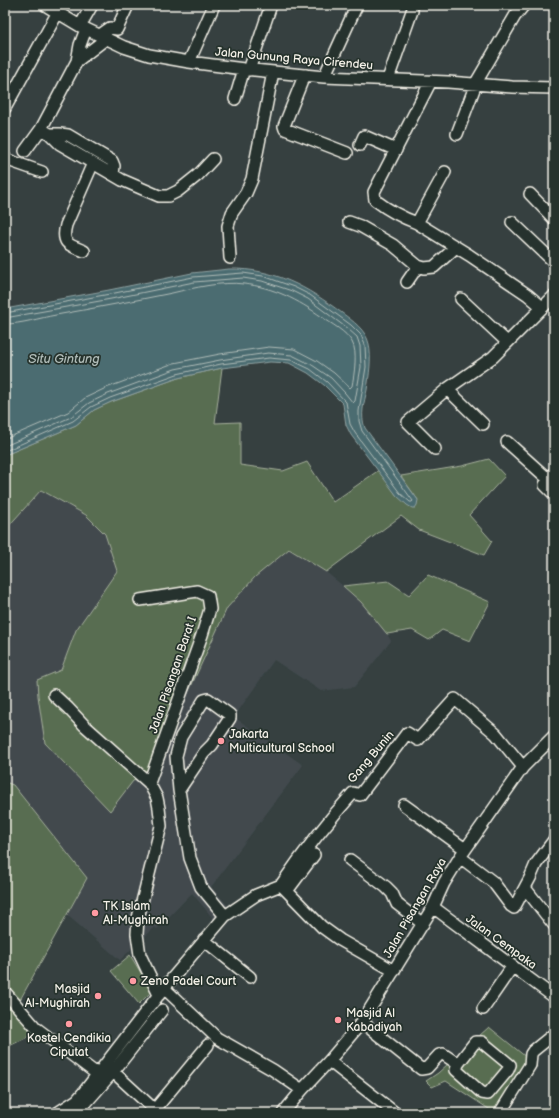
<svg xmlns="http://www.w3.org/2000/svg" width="559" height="1118" font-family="'Balsamiq Sans',sans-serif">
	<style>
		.built { fill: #424a4e }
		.green { fill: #586d51; stroke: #a6af9c }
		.water { fill: #4b6c71; stroke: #8fa1a1 }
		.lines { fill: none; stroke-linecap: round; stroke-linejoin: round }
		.shore { stroke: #b0bcb8; stroke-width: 1 }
		.minor-casing { stroke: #f4f1e8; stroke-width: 14 }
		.minor { stroke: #26332d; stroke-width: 11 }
		.poi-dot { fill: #ff9aa2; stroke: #26332d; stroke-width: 1.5 }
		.labels { text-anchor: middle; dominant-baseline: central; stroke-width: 3.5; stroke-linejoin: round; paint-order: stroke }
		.street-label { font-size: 12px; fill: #f4f1e8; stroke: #26332d }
		.poi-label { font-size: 12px; fill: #f4f1e8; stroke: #26332d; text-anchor: start }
		.water-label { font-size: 13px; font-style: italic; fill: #b0bcb8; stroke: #26332d }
	</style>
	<rect width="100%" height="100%" fill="#364040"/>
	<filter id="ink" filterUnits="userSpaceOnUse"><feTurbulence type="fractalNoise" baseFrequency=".025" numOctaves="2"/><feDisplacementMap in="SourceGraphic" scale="8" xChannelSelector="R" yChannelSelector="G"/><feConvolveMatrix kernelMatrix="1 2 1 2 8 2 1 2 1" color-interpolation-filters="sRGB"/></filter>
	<g filter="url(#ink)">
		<path class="built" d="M41 490 86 515 105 534 117 571 76 630 61 670 37 680 172 728 227 608 255 577 289 549 326 572 343 586 361 602 387 634 391 641 354 687 321 691 274 660 234 717 303 765 211 887 231 909 216 922 192 893 157 929 155 927 120 960 67 915 87 878 13 785 5 782V530Z"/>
		<path class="green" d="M222 368 215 423 240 422V465L283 471 307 462 333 502 379 470 397 496 418 500 401 476 462 466 489 459 505 476 469 515 492 541 484 555 419 530 401 516 326 572 289 549 255 577 227 608 172 728 145 774 133 781 110 811 45 743 38 696 37 680 61 670 76 630 117 571 105 534 86 515 41 490 5 530V455L76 425 94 410 111 402 178 378Z
			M428 575 490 602 470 641 442 630 429 640 412 630 387 634 361 602 343 586 388 581 409 595Z
			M5 782 13 785 87 878 15 1009 32 1035 5 1048Z
			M130 955 152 991 139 1004 111 971Z
			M489 1027 537 1066 502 1113H495L446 1081 432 1087 426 1081 438 1073Z"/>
		<path class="water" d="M229 269C274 268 307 287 342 313 353 321 366 330 369 344 372 359 369 375 367 390 364 403 360 415 365 428L418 500 417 505 415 508H412L407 505 397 496 351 435 346 425 343 404 324 385 308 373 289 363 270 362 222 368 178 378 111 402 94 410 76 425 5 455V309L109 290 192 273Z"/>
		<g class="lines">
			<path class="shore" d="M5 313 110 294 193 277 243 273 263 276 294 287 310 295 351 325 361 335 365 345 366 367 359 411V421L362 431 413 501 412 502H410L400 493 355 433 350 424 346 402 327 382 310 369 291 360 269 358 221 364 177 374 110 398 91 407 73 421 5 451
				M5 318 111 299 194 282 243 278 262 281 292 291 308 299 348 329 357 337 360 346 361 367 355 401 353 403 345 393 331 378 312 365 292 355 268 353 220 360 175 369 108 394 89 403 71 417 5 446
				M5 324C22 324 39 318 56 315 95 308 133 301 172 293 193 288 223 281 244 284 273 287 298 300 322 317 331 324 346 331 352 342 358 352 354 375 352 386L350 388 334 373 317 361 294 349 269 347 220 354 174 363 106 388 85 398 68 412 5 439"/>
			<g class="minor-casing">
				<path id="minor" d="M45 5 80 26 124 47 149 55 189 62 244 69 324 77 448 82 512 87 554 88
					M80 26 92 5
					M100 35 110 28 117 29 128 5
					M77 61 107 38
					M189 62 214 5
					M249 70 270 8
					M306 75 302 81 284 126 285 129 347 153
					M324 77 357 5
					M388 79 412 11
					M431 81 374 192 375 200C388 210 403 218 417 223L445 172
					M235 99 244 69
					M5 108 58 12
					M41 129 50 134 60 144 122 180 159 196H168L178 191 198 175 213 159
					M50 134H60L68 135 112 161 114 166 113 174
					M457 134 477 81 515 16 524 5
					M360 145 364 136 396 150
					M25 151 41 129 77 61 80 45 86 29
					M5 159 42 172
					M530 194 554 219
					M349 222 360 226 393 245 418 266 424 268 434 267 456 247
					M512 222 554 262
					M417 223 469 255 528 295 542 307
					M84 251C69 245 61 244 66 225L93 163
					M230 258 228 226 232 213 246 193 252 179 273 72
					M407 282 418 266
					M461 299 507 342
					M447 389 483 424
					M507 442 548 479
					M435 449 408 422 447 389 493 357 554 296
					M554 473 548 479 545 485 554 494
					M140 600 197 591 208 596 210 609 202 635 149 783
					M54 695 68 708 84 725 149 783 157 798 159 808 161 826 138 918 137 934 140 955 159 995
					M179 790 204 753 212 745 230 718V715L208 699 204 700 181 737 176 756 179 790 190 858 201 887 225 916
					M404 805 465 849
					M460 857 493 882 511 906 514 908 530 878 536 864 554 840
					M350 860 386 887 392 893 397 904 423 924
					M281 885C303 853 327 822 353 793L360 795 407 733 418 740 455 699 496 734 523 767
					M281 885 322 927 340 940 394 971
					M525 888 554 925
					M287 891 314 855
					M433 907 554 997
					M204 940 250 977
					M164 988 217 1038 273 1070 302 1090
					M5 992 36 1028 97 1074
					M483 1009 512 967
					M362 1022 421 1069 427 1068 439 1055 443 1054 458 1064
					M475 1042H482L510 1065 508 1070 488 1094 482 1093 456 1070 458 1064Z
					M329 1061 394 1112
					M108 1067 158 1113
					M57 1113 77 1100 83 1093 164 988 225 916 256 895 281 885
					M77 1113 113 1072 162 1010
					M152 1113 208 1045
					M283 1113 302 1090 329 1061 362 1022 433 907 444 883 460 857 523 767 554 736
					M500 1113 530 1065 531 1054 533 1051 554 1034"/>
			</g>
			<use href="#minor" class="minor"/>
		</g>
	</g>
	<g class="poi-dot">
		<circle cx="221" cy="741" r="4"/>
		<circle cx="95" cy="913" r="4"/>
		<circle cx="133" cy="981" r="4"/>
		<circle cx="98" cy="996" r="4"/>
		<circle cx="338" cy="1020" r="4"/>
		<circle cx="69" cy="1024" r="4"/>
	</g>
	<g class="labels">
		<g class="street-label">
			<text transform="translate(294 59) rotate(5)">Jalan Gunung Raya Cirendeu</text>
			<text transform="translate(173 675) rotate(-71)">Jalan Pisangan Barat I</text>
			<text transform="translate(371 757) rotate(-50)">Gang Bunin</text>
			<text transform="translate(415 908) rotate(-60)">Jalan Pisangan Raya</text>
			<text transform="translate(501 942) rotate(36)">Jalan Cempaka</text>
		</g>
		<g class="poi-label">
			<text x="229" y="734">Jakarta<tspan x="229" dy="14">Multicultural School</tspan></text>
			<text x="103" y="906">TK Islam<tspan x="103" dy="14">Al-Mughirah</tspan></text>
			<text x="141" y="981">Zeno Padel Court</text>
			<text x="90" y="989" text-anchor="end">Masjid<tspan x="90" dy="14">Al-Mughirah</tspan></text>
			<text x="346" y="1013">Masjid Al<tspan x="346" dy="14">Kabadiyah</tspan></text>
			<text x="69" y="1038" text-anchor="middle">Kostel Cendikia<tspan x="69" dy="14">Ciputat</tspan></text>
		</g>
		<g class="water-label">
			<text x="64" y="359">Situ Gintung</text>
		</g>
	</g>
	<rect width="559" height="1118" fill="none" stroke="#26332d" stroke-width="20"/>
	<rect x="10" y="10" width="539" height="1098" fill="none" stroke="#f4f1e8" stroke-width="1.5" filter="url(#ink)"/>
</svg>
